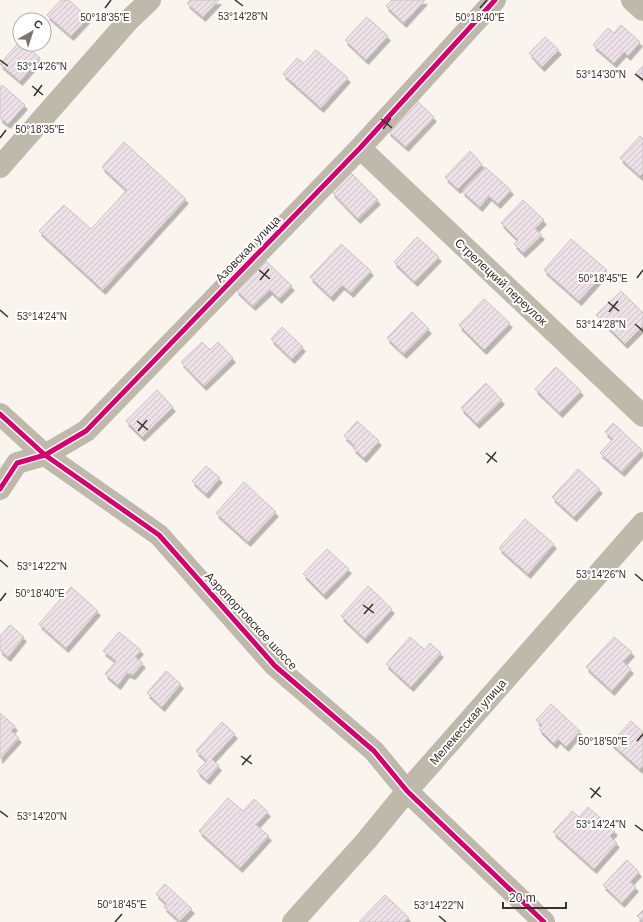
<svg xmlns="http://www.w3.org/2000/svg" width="643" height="922" font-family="Arial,sans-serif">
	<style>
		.building { fill: url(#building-hatch); stroke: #cac2c4; filter: url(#shadow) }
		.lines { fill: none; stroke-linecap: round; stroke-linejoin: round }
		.street { stroke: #bfb9ac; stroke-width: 22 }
		.cycleway-casing { stroke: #fff; stroke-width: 8 }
		.cycleway { stroke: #d6006c; stroke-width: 5 }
		.ticks { fill: none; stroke: #3a3128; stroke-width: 1.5 }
		.labels { text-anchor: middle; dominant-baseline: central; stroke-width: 4; stroke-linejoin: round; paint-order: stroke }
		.street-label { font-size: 12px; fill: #3a3128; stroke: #fff }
		.ticks-label { font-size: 10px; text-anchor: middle; fill: #3a3128; stroke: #fff; stroke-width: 4; stroke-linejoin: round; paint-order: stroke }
	</style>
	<defs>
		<pattern id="building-hatch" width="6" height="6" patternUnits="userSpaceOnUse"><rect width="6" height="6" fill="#eee0e7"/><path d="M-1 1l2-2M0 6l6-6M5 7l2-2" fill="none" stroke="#cdc1c6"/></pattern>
		<filter id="shadow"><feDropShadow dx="2.5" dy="4.5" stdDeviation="0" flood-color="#0004"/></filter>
	</defs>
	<rect width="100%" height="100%" fill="#faf4ef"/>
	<path class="building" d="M61 0H69L88 18 71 36 47 15Z
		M190 0H219L203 17 187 3Z
		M392 0H425L404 23 386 6Z
		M367 17 388 36 366 60 345 40Z
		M621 25 640 42 628 56 624 52 614 63 593 45 608 28 614 33Z
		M545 37 559 50 542 67 529 53Z
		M20 41V44H24L40 58 20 81 0 64Z
		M316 50 348 78 321 108 283 74 297 58 304 63Z
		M643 66V80L636 73Z
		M2 85 25 105 8 124 0 118V87Z
		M416 100 434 117 406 147 388 131Z
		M640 136 643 139V173L640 176 620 158Z
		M124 142 186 199 103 290 39 231 64 205 91 229 127 190 102 167Z
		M470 151 482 164 458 189 445 177Z
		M485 167 511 190 498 204 489 196 480 207 462 191Z
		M351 173 378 200 358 219 332 192Z
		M523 200 544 220 535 229 542 235 523 253 514 244 518 240 501 223Z
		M417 237 439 257 415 282 394 262Z
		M571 239 607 270 579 301 544 270Z
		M341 244 371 271 351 293 342 285 331 297 310 277Z
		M265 260 292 286 279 299 270 290 253 306 236 290Z
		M621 291 643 313V326L625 344 596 315Z
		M484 299 510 323 484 350 459 325Z
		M412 312 429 329 404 354 387 338Z
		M282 327 303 347 292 359 271 339Z
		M202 342 210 350 218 342 233 358 204 386 181 362Z
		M556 367 581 391 560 413 535 389Z
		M486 383 502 400 477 424 461 408Z
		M157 390 173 407 142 437 126 421Z
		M357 421 379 441 364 458 353 448 355 446 344 436Z
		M613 423 642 450 622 472 600 453 613 439 605 432Z
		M206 466 220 478 206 494 192 481Z
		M578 469 600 489 574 517 552 497Z
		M244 482 276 512 248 542 216 513Z
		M525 519 554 544 528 574 499 548Z
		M327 549 349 569 324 595 303 574Z
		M368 586 392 609 365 639 341 616Z
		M71 587 98 611 66 648 39 624Z
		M10 625 24 637 8 657 0 650V636Z
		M119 632 141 650 135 657 143 663 133 675 127 673 118 685 105 674 116 661 103 651Z
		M410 637 425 650 430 643 441 653 411 687 386 664Z
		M614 637 632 652 623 662 631 669 612 691 586 667Z
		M166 671 181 684 162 707 147 693Z
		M551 704 580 731 566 747 558 739 554 744 539 729 542 725 536 720Z
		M0 713 15 726 11 731 19 738 0 759Z
		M631 721 643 732V765L640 769 611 743Z
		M222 722 235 734 212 759 219 766 207 780 197 771 207 761 196 751Z
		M228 798 243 811 254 799 268 812 256 825 269 836 240 868 199 831Z
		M588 807 615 831 610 836 617 843 594 869 553 832 572 811 579 817Z
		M627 860 639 872 630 882 636 887 622 903 603 885Z
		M165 884 192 909 180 921 164 907 167 904 156 894Z
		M385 895 409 918 405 922H359Z
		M643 910V921L637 916Z"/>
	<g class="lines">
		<path class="street" d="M632 0 643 10
			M360 148 643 416
			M0 167 129 20 150 0
			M0 414 45 455 159 535 275 666 374 751 407 791 544 922
			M0 489 17 463 45 455 86 431 360 148 495 0
			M293 922 366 841 407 791 643 523"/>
		<g class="cycleway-casing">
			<path id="cycleway" d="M0 414 45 455 159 535 275 666 374 751 407 791 544 922
				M0 489 17 463 45 455 86 431 360 148 495 0"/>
		</g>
		<use href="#cycleway" class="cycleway"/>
	</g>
	<path class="ticks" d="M235 0 243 6M105 8 111 0M480 8 487 0M0 60 8 66M635 74 643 80M32 86 43 95M34 96 42 85M381 119 392 128M383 129 391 118M0 138 6 130M259 270 270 279M637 278 643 270M260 280 269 269M608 302 619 311M0 310 8 317M609 312 618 301M635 324 643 331M137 421 148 430M138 431 147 420M486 453 497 462M487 463 496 452M0 560 8 567M635 574 643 581M0 601 6 593M363 605 374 613M364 614 373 604M637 741 643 734M241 756 252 764M242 765 251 755M590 788 601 797M591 798 600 787M0 811 8 817M635 825 643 831M439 916 446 922M115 922 122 914"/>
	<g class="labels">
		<g class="street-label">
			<text transform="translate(248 249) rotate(-46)">Азовская улица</text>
			<text transform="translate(501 282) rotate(43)">Стрелецкий переулок</text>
			<text transform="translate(251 621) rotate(47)">Аэропортовское шоссе</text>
			<text transform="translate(468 722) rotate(-49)">Мелекесская улица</text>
		</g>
	</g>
	<g class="ticks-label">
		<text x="243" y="20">53°14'28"N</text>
		<text x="105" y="21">50°18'35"E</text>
		<text x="480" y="21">50°18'40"E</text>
		<text x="42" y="70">53°14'26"N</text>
		<text x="601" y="78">53°14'30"N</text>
		<text x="40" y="133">50°18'35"E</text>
		<text x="603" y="282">50°18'45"E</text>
		<text x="42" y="320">53°14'24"N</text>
		<text x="601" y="328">53°14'28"N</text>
		<text x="42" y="570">53°14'22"N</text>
		<text x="601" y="578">53°14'26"N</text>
		<text x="40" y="597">50°18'40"E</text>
		<text x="603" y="745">50°18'50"E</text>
		<text x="42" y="820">53°14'20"N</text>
		<text x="601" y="828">53°14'24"N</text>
		<text x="122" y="908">50°18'45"E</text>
		<text x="439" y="909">53°14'22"N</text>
	</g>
	<g transform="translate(32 32) rotate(39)"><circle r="19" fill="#ffffff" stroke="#b0ada9"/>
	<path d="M0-3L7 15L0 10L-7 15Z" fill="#7d756e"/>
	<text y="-6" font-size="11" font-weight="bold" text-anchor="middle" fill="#3a3128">С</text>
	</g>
	<path d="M503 902v6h63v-6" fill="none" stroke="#3a3128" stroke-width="2"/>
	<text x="509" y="902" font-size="12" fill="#3a3128" stroke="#ffffff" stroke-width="3" paint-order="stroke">20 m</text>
</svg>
